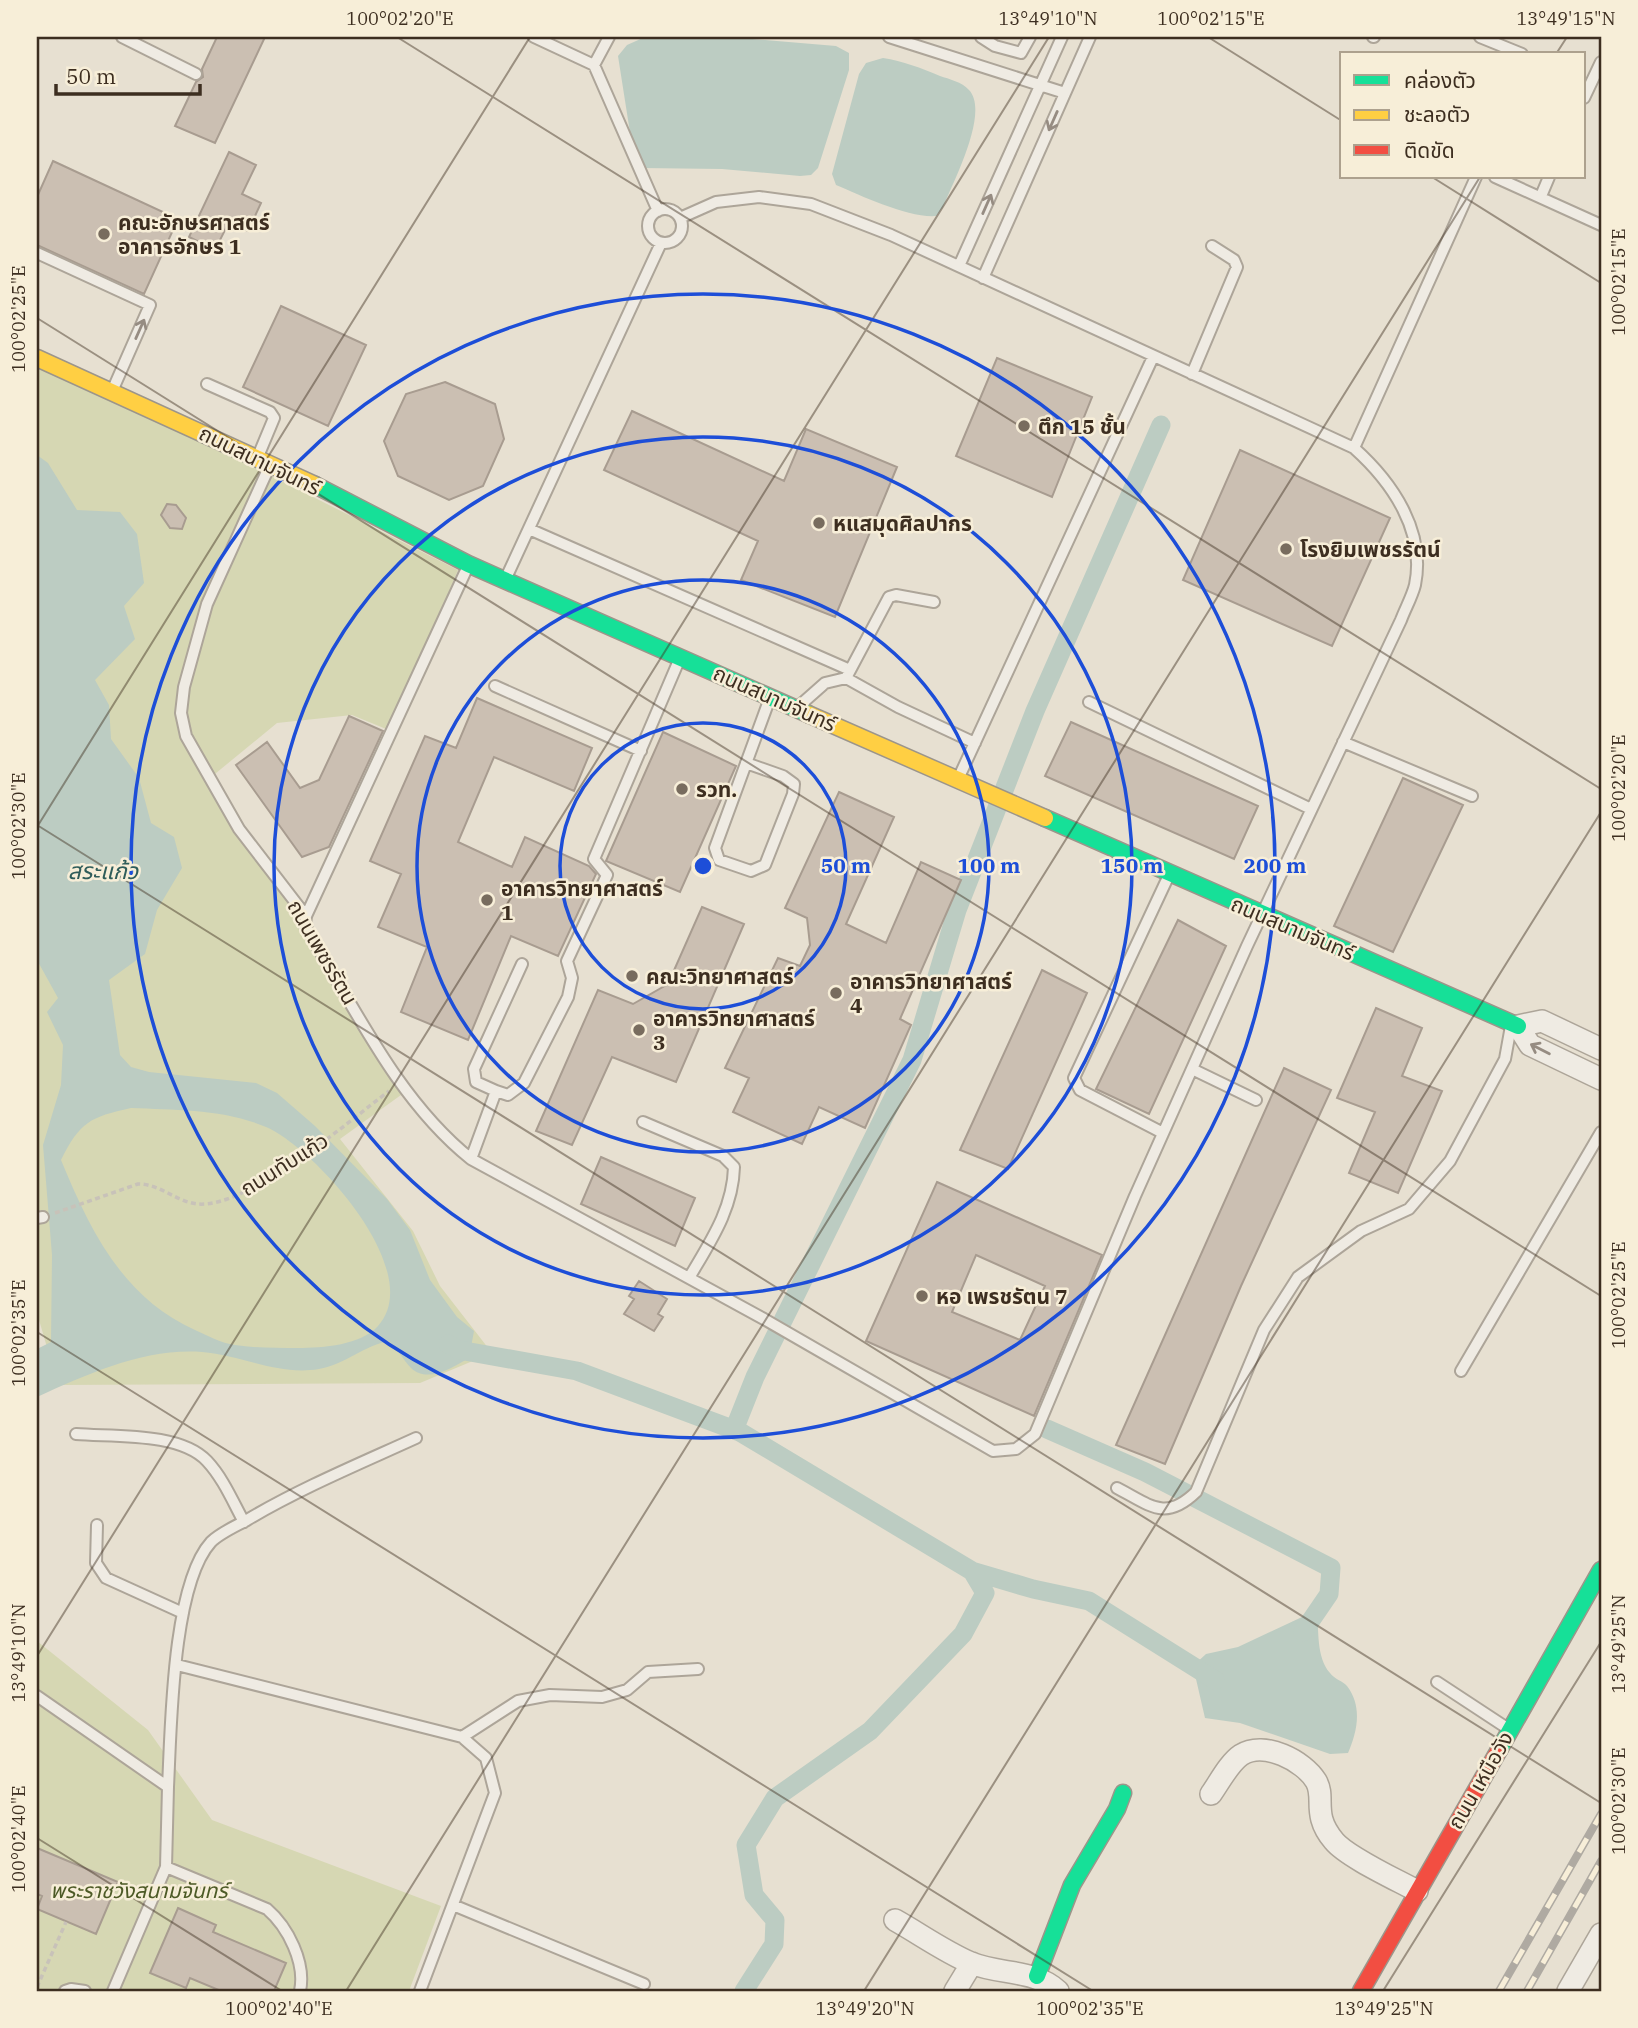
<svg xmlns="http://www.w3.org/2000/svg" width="1638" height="2028" font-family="'IBM Plex Serif','Noto Sans Thai',serif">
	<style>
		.green { fill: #d6d7b3 }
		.water { fill: #bcccc2; fill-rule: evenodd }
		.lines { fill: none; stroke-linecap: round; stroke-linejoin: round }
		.canal { stroke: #bcccc2; stroke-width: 19 }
		.building { fill: #cbbfb2; stroke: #a89c90; stroke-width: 2; fill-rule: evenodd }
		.lane-casing { stroke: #ada599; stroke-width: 14 }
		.street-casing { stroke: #ada599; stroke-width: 24 }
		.fast-casing { stroke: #9c958a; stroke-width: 19 }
		.slow-casing { stroke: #9c958a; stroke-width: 19 }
		.jam-casing { stroke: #9c958a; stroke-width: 19 }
		.path { stroke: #c8c2b9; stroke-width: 3.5; stroke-dasharray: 5 3.5; stroke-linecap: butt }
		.lane { stroke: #efebe3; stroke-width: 10 }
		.street { stroke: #efebe3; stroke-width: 21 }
		.fast { stroke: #16e098; stroke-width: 16 }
		.slow { stroke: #ffcf43; stroke-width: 16 }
		.jam { stroke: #f24e42; stroke-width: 16 }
		.rail-casing { stroke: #afaaa2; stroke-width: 8 }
		.rail { stroke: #f7eed8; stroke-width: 5; stroke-dasharray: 16; stroke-linecap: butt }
		.oneway { stroke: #968c82 }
		.ticks { fill: none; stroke: #3d2e20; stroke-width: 2; stroke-opacity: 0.45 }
		.ring { fill: none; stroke: #1d4ed8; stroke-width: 3.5 }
		.poi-dot { fill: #786c5e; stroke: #f7eed8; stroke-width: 2.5 }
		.labels { text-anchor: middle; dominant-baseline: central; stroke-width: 5; stroke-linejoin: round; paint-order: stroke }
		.poi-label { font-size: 21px; font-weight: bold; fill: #3d2e20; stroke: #f7eed8; text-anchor: start }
		.street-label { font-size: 21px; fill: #3d2e20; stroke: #f7eed8 }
		.park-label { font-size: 21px; font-style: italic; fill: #4d5a26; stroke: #f7eed8 }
		.water-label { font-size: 23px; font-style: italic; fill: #2f5d5a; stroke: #f7eed8 }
		.centre { fill: #1d4ed8; stroke: #f7eed8; stroke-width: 3.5 }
		.ring-label { font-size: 21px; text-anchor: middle; font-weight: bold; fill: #1d4ed8; stroke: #f7eed8; stroke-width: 5; stroke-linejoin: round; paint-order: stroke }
		.neatline { fill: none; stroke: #3d2e20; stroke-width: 2.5 }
		.ticks-label { font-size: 18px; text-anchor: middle; fill: #3d2e20 }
	</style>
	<rect width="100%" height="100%" fill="#e7e0d1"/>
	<path class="green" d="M37 358 458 570 391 731 352 715 277 723 210 778 299 912 401 1095 340 1139 413 1231 440 1286 492 1353 420 1383 58 1385 37 1313Z
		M37 1641 148 1730 212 1820 441 1906 409 1991H37Z"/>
	<path class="water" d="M645 37H728L836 46 849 53V70L818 168 811 175 800 176 722 169 641 168 634 158 618 56 627 45Z
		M883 58C903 61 921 68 940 76 949 79 962 82 969 90 990 112 953 182 943 207L936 216C908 218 862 196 836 185L832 174 859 74 866 63Z
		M37 455 48 463 77 510 120 512 137 534 144 583 124 606 135 639 95 680 109 705 111 739 139 778 151 823 174 837 182 868 157 910 145 954 109 980 120 1055 131 1067 149 1072 256 1083 277 1093 315 1126 387 1199 410 1230 430 1280 457 1317 474 1331 469 1358C453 1367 428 1384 411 1368 403 1360 398 1349 389 1341 365 1345 344 1365 319 1369 278 1376 241 1355 202 1352 144 1348 88 1374 37 1397V1349L51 1342 52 1255 43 1145 61 1085 63 1045 47 1012 58 998 37 960ZM131 1108C176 1110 224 1109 266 1127 315 1148 427 1272 378 1326 361 1345 323 1348 298 1348 277 1348 255 1348 235 1345 221 1343 208 1336 195 1330 122 1297 90 1230 61 1160 80 1122 90 1117 131 1108Z
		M1317 1610C1319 1630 1316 1657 1330 1673 1334 1679 1343 1681 1347 1686 1363 1707 1357 1732 1348 1753L1330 1754 1240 1723 1205 1718 1193 1666 1206 1654 1238 1647Z"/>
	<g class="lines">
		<path class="canal" d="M448 1344 459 1350 577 1371 740 1432 972 1571 985 1593 963 1634 870 1731 775 1798 746 1845 754 1895 775 1920 774 1944 744 1991
			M1047 1429 1145 1472 1331 1568 1329 1594 1303 1632
			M734 1430 755 1377 912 1060 957 910 1035 711 1161 425
			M972 1571 1033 1589 1089 1601 1215 1680"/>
	</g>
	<path class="building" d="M217 37H265L215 143 175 126 196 82 203 77 202 69Z
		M229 152 256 165 242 194 261 203 248 231 229 222 215 250 189 237Z
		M53 161 178 219 144 294 37 245V197Z
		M281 306 366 345 328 426 243 387Z
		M997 358 1092 397 1052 497 956 456Z
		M445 382 495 404 504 439 483 486 449 500 398 476 384 441 406 394Z
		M632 411 784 481 806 429 897 467 835 617 741 580 758 541 604 470Z
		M1240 450 1390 518 1332 646 1183 580Z
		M167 504 176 505 186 518 182 529 170 528 161 515Z
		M477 698 592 748 574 791 494 757 458 842 512 867 525 837 589 866 596 874 558 956 511 936 468 1040 401 1012 427 947 378 927 401 874 370 861 425 736 456 748Z
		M349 716 383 731 329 847 302 857 236 765 267 742 300 788 319 780Z
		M1071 722 1258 806 1234 859 1045 776Z
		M663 732 736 766 680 892 606 861Z
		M1403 778 1463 805 1393 952 1334 926Z
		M839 792 894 817 846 924 886 943 921 862 961 880 900 1019 911 1025 865 1128 819 1107 802 1144 733 1112 749 1078 725 1068 778 958 800 966 810 945 807 918 785 908Z
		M702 907 744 924 676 1082 612 1057 572 1145 536 1131 598 990 633 1004 668 984Z
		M1178 920 1226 946 1149 1114 1096 1089Z
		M1042 970 1087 993 1008 1169 960 1150Z
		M1376 1008 1422 1028 1402 1076 1442 1091 1398 1193 1349 1173 1375 1112 1337 1098Z
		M1284 1068 1331 1090 1241 1286 1165 1464 1116 1445Z
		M601 1157 695 1198 675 1246 581 1204Z
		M937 1182 1102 1255 1034 1416 866 1341ZM976 1255 1045 1286 1020 1340 952 1312Z
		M639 1281 667 1299 658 1314 663 1317 654 1331 624 1314 634 1299 629 1296Z
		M37 1848 118 1882 96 1934 37 1909 42 1896 37 1894Z
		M178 1908 216 1925 213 1932 286 1963 274 1991H221L190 1978 186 1988 150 1973Z"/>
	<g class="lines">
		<g class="lane-casing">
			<path id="lane" d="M122 37 196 74
				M534 37 594 65 609 37
				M889 37 1065 93
				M981 37 995 46 1021 53 1030 37
				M1373 37H1374
				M1480 37 1522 54
				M594 65 658 211
				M1584 98 1601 62
				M1495 177 1601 225
				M1541 196 1549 177
				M648 226a17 17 0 1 1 34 0a17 17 0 1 1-34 0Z
				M37 253 150 305 113 389
				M959 266 1062 37
				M983 278 1090 37
				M1192 374 1237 267 1234 260 1212 246
				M207 384 270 412 274 418 259 454
				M1354 448 1476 177
				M270 465 207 604 184 687 181 713 186 736 239 829 306 916 305 926C354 1006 397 1100 471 1159L764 1319 993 1451 1016 1449 1035 1434 1135 1196 1247 946 1401 620C1405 609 1412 597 1415 585 1426 531 1392 482 1354 448L891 235 811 204 759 197 716 202 680 218
				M529 529 850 670
				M506 578 661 243
				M934 602 896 595 889 597 846 678 898 707 975 743
				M495 686 641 751
				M1089 702 1311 809
				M799 706 825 683 846 678
				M1343 742 1472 796
				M746 763 783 776 794 784 793 794 765 865 751 871 719 860 715 848 770 698
				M959 777 1153 357
				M306 916 468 566
				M1192 1069 1256 1100
				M496 1091 476 1082 474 1069 522 964
				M643 1122 723 1156 734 1167C733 1209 710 1242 689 1278
				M1163 1133 1080 1090 1074 1078 1169 875
				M471 1159 496 1091 508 1095 524 1083 568 997 572 978 567 961 607 875 594 859 680 658
				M37 1218 43 1217
				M1461 1371 1601 1132
				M76 1434C114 1437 180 1432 207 1461 223 1478 233 1502 244 1522
				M1117 1488C1150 1505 1165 1522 1196 1492L1264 1330 1298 1277 1361 1231 1409 1209 1450 1161 1505 1059 1511 1026
				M97 1525 96 1563 106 1578 183 1613
				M177 1665 462 1737 486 1758 495 1793 420 1991
				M1437 1682 1507 1728
				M37 1696 168 1787 166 1867 267 1909C288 1927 306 1963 300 1991
				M462 1737 518 1701 550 1695 602 1697 627 1690 648 1672 698 1669
				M168 1787C171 1728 172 1585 211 1542 220 1533 236 1526 247 1520 301 1488 359 1464 416 1438
				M453 1905 644 1984
				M65 1991 71 1989 85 1991
				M113 1991 166 1867"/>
		</g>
		<g class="street-casing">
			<path id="street" d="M1601 1049 1542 1021 1518 1026 1530 1045 1601 1079
				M1211 1794C1219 1783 1229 1763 1241 1755 1264 1740 1304 1761 1316 1781 1326 1798 1311 1814 1334 1841 1347 1857 1397 1880 1417 1891
				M895 1920C920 1934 945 1952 971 1963 1001 1975 1034 1969 1058 1991
				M955 1991 972 1963
				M1568 1991 1601 1934"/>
		</g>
		<g class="fast-casing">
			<path id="fast" d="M315 485 468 564 808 714
				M1045 818 1518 1026
				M1499 1750 1601 1570
				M1037 1976 1072 1885 1117 1809 1123 1793"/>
		</g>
		<g class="slow-casing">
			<path id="slow" d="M37 358 315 485
				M808 714 1045 818"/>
		</g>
		<g class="jam-casing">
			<path id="jam" d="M1361 1991 1499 1750"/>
		</g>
		<path class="path" d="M55 1213 138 1184C161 1184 176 1202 198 1204 248 1208 348 1122 389 1091
			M37 1987 66 1922"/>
		<use href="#lane" class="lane"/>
		<use href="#street" class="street"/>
		<use href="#fast" class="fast"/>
		<use href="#slow" class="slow"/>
		<use href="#jam" class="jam"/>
		<g class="rail-casing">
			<path id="rail" d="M1499 1991 1601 1814
				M1527 1991 1601 1861"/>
		</g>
		<use href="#rail" class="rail"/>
	</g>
	<defs><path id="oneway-shaft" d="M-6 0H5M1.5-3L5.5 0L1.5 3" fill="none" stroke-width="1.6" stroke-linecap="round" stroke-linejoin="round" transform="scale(1.75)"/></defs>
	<g class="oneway">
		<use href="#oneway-shaft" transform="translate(1053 121) rotate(114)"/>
		<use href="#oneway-shaft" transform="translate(987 204) rotate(-66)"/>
		<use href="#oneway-shaft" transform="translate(140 329) rotate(-66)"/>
		<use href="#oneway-shaft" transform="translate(1540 1049) rotate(-153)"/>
	</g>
	<path class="ticks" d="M397 37 1601 789M1208 37 1342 121M1556 54 1567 37M1432 177 1601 283M37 318 1601 1296M37 825 1601 1803M37 827 530 37M37 1332 1093 1991M37 1656 1049 37M37 1838 282 1991M346 1991 1480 177M864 1991 1601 812M1383 1991 1601 1642"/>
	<g class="ring">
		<circle cx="703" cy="866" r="143"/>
		<circle cx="703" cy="866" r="286"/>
		<circle cx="703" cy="866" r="429"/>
		<circle cx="703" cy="866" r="572"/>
	</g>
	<g class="poi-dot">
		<circle cx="104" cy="234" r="7"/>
		<circle cx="1024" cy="426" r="7"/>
		<circle cx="819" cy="523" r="7"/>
		<circle cx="1286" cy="549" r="7"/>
		<circle cx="682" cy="789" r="7"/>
		<circle cx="487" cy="900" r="7"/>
		<circle cx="632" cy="976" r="7"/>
		<circle cx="836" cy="993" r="7"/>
		<circle cx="639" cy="1030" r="7"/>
		<circle cx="922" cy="1296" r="7"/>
	</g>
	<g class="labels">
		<g class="poi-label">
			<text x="118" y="222">คณะอักษรศาสตร์<tspan x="118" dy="24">อาคารอักษร 1</tspan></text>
			<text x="1038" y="426">ตึก 15 ชั้น</text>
			<text x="833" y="523">หแสมุดศิลปากร</text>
			<text x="1300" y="549">โรงยิมเพชรรัตน์</text>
			<text x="696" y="789">รวท.</text>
			<text x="501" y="888">อาคารวิทยาศาสตร์<tspan x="501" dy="24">1</tspan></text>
			<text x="646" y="976">คณะวิทยาศาสตร์</text>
			<text x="850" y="981">อาคารวิทยาศาสตร์<tspan x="850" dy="24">4</tspan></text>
			<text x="653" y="1018">อาคารวิทยาศาสตร์<tspan x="653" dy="24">3</tspan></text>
			<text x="936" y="1296">หอ เพรชรัตน 7</text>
		</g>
		<g class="street-label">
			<text transform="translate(260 460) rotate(26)">ถนนสนามจันทร์</text>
			<text transform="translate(775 698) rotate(24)">ถนนสนามจันทร์</text>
			<text transform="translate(1293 928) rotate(23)">ถนนสนามจันทร์</text>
			<text transform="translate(323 952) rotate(60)">ถนนเพชรรัตน</text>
			<text transform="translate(284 1164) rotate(-32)">ถนนทับแก้ว</text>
			<text transform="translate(1480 1780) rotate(-60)">ถนน เหนือวัง</text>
		</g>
		<g class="park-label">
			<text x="139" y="1890">พระราชวังสนามจันทร์</text>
		</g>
		<g class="water-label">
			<text x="103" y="870">สระแก้ว</text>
		</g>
	</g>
	<circle cx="703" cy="866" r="10" class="centre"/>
	<g class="ring-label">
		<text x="846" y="873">50 m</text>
		<text x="989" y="873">100 m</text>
		<text x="1132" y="873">150 m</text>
		<text x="1275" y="873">200 m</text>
	</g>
	<rect width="1638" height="2028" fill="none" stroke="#f7eed8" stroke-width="77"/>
	<rect x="1340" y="52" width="245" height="126" fill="#f7eed8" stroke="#ada18e" stroke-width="2"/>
	<rect x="1354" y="75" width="35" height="10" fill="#16e098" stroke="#ada18e" stroke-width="2"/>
	<text x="1404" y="88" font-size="21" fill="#3d2e20">คล่องตัว</text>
	<rect x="1354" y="110" width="35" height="10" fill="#ffcf43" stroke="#ada18e" stroke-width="2"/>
	<text x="1404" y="122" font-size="21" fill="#3d2e20">ชะลอตัว</text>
	<rect x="1354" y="145" width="35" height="10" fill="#f24e42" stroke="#ada18e" stroke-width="2"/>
	<text x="1404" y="158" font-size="21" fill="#3d2e20">ติดขัด</text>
	<path d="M56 84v10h144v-10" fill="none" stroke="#3d2e20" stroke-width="3.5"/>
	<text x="66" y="84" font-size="21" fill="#3d2e20" stroke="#f7eed8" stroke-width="5" paint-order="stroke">50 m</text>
	<rect x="38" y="38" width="1562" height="1952" class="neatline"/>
	<g class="ticks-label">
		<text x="400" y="25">100°02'20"E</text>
		<text x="1048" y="25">13°49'10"N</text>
		<text x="1211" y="25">100°02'15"E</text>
		<text x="1566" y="25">13°49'15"N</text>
		<text transform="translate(1619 282) rotate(-90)" y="6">100°02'15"E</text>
		<text transform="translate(19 319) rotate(-90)" y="6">100°02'25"E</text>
		<text transform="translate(1619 788) rotate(-90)" y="6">100°02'20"E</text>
		<text transform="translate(19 826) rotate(-90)" y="6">100°02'30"E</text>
		<text transform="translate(1619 1295) rotate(-90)" y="6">100°02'25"E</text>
		<text transform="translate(19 1333) rotate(-90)" y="6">100°02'35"E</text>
		<text transform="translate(1619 1644) rotate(-90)" y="6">13°49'25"N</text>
		<text transform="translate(19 1653) rotate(-90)" y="6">13°49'10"N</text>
		<text transform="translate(1619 1801) rotate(-90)" y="6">100°02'30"E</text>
		<text transform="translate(19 1839) rotate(-90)" y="6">100°02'40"E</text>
		<text x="279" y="2015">100°02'40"E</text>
		<text x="865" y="2015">13°49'20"N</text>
		<text x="1090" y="2015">100°02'35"E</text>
		<text x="1384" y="2015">13°49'25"N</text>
	</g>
</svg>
